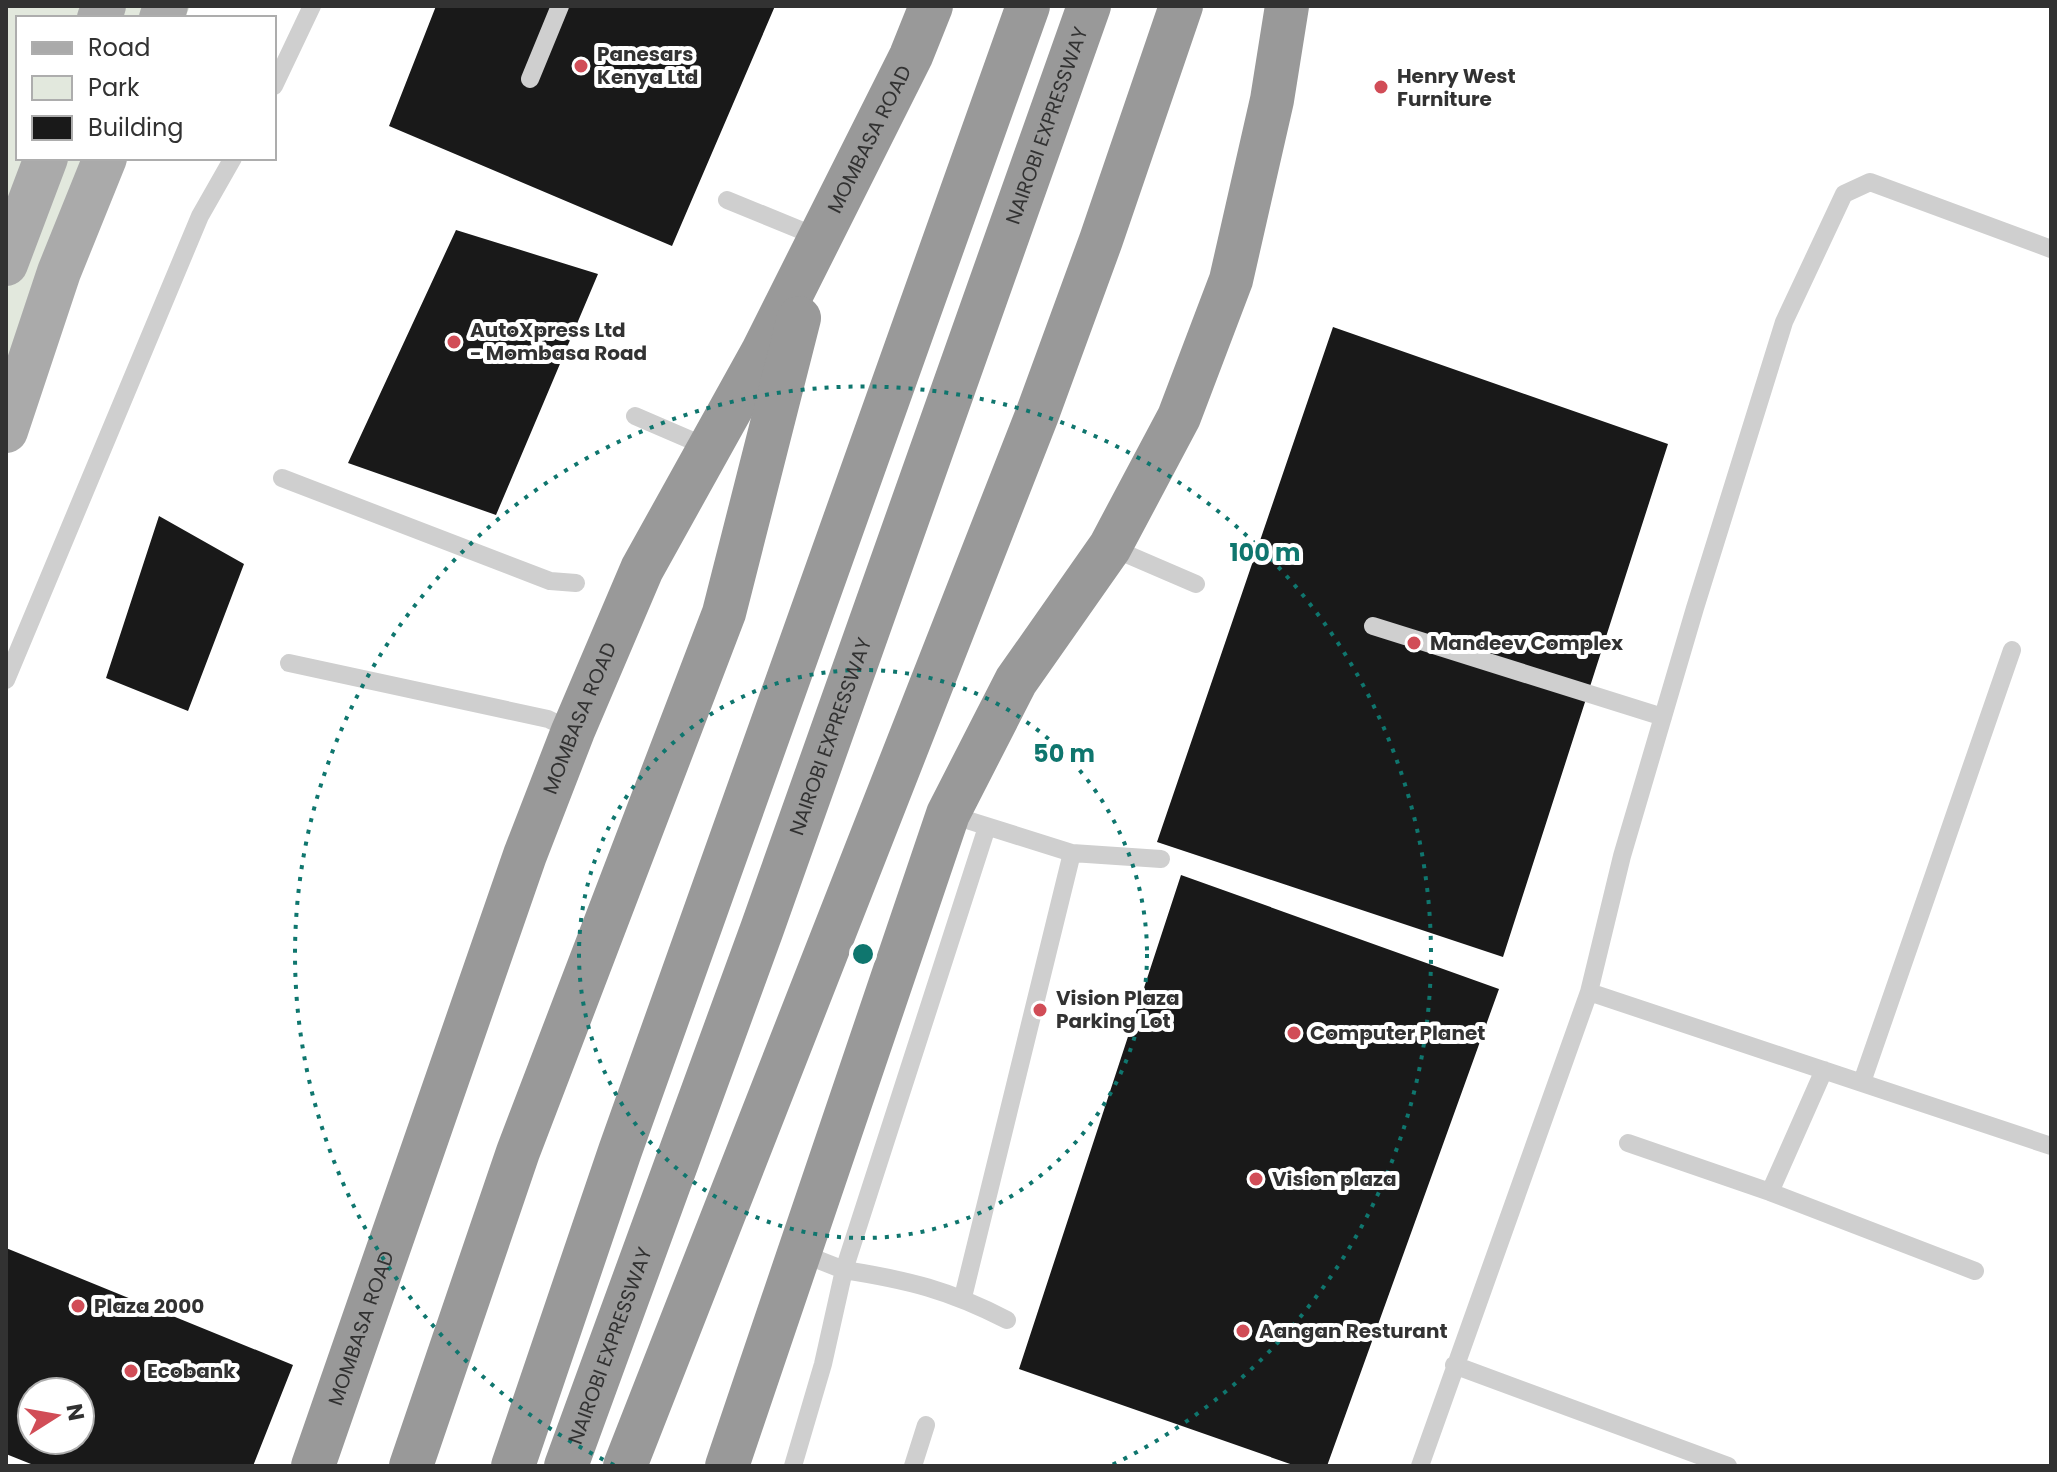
<svg xmlns="http://www.w3.org/2000/svg" width="2057" height="1472" font-family="Poppins,sans-serif">
	<style>
		.green { fill: #e2e8dd }
		.building { fill: #191919; fill-rule: evenodd }
		.lines { fill: none; stroke-linecap: round; stroke-linejoin: round }
		.lane { stroke: #cfcfcf; stroke-width: 18 }
		.primary { stroke: #aaa; stroke-width: 44 }
		.highway { stroke: #999; stroke-width: 44 }
		.ring { fill: none; stroke: #0f766e; stroke-width: 4; stroke-dasharray: 4 8 }
		.poi-dot { fill: #d14d57; stroke: #fff; stroke-width: 3 }
		.labels { text-anchor: middle; dominant-baseline: central; stroke-width: 8; stroke-linejoin: round; paint-order: stroke }
		.poi-label { font-size: 20px; font-weight: bold; fill: #323232; stroke: #fff; text-anchor: start }
		.street-label { font-size: 20px; fill: #323232; stroke: #fff }
		.centre { fill: #0f766e; stroke: #fff; stroke-width: 4 }
		.ring-label { font-size: 24px; text-anchor: middle; font-weight: bold; fill: #0f766e; stroke: #fff; stroke-width: 8; stroke-linejoin: round; paint-order: stroke }
	</style>
	<rect width="100%" height="100%" fill="#fff"/>
	<path class="green" d="M6 6H190L185 18H18V158H126L6 440Z"/>
	<path class="building" d="M436 6H775L672 246 389 126Z
		M456 230 598 274 496 515 348 463Z
		M1333 327 1668 444 1503 957 1157 842Z
		M159 516 244 564 188 711 106 678Z
		M1181 875 1499 989 1327 1466H1296L1019 1369Z
		M6 1248 293 1365 253 1466H36L6 1454ZM32 1392H80V1440H32Z"/>
	<g class="lines">
		<path class="lane" d="M530 79 560 6
			M274 86 312 6
			M727 200 820 238
			M635 416 707 447
			M282 478 550 581 576 583
			M1110 547 1196 584
			M1373 626 1663 717
			M289 663 548 719 573 731
			M6 680 200 216 233 158
			M948 814 1072 853 1161 859
			M987 827 844 1270C908 1280 949 1290 1007 1320
			M1589 992 2051 1146
			M1862 1082 2012 650
			M1628 1143 1770 1192 1975 1271
			M1770 1192 1824 1070
			M963 1297 1072 853
			M1454 1365 1728 1466
			M793 1466 823 1364 844 1270 798 1252
			M913 1466 926 1425
			M1420 1466 1589 992 1622 856 1695 608 1784 322 1844 194 1870 182 2051 249"/>
		<path class="primary" d="M99 18 104 6
			M161 18 166 6
			M6 264 46 158
			M6 431 59 272 105 158"/>
		<g class="highway">
			<path id="s1" d="M313 1466 525 855 573 731 642 569 762 353 911 56 931 6"/>
			<path d="M411 1466 518 1152 724 613 799 318"/>
			<path d="M513 1466 620 1151 1028 6"/>
			<path id="s2" d="M566 1466 762 929 1089 6"/>
			<path d="M625 1466 1037 415 1101 240 1181 6"/>
			<path d="M727 1466 948 814 1016 681 1110 547 1179 417 1231 280 1272 100 1287 6"/>
		</g>
	</g>
	<g class="ring">
		<circle cx="863" cy="954" r="284"/>
		<path d="M614 1465A568 568 0 1 1 1112 1465"/>
	</g>
	<g class="poi-dot">
		<circle cx="581" cy="66" r="8"/>
		<circle cx="1381" cy="87" r="8"/>
		<circle cx="454" cy="342" r="8"/>
		<circle cx="1414" cy="643" r="8"/>
		<circle cx="1040" cy="1010" r="8"/>
		<circle cx="1294" cy="1033" r="8"/>
		<circle cx="1256" cy="1179" r="8"/>
		<circle cx="78" cy="1306" r="8"/>
		<circle cx="1243" cy="1331" r="8"/>
		<circle cx="131" cy="1371" r="8"/>
	</g>
	<g class="labels">
		<g class="poi-label">
			<text x="597" y="54">Panesars<tspan x="597" dy="23">Kenya Ltd</tspan></text>
			<text x="1397" y="76">Henry West<tspan x="1397" dy="23">Furniture</tspan></text>
			<text x="470" y="330">AutoXpress Ltd<tspan x="470" dy="23">- Mombasa Road</tspan></text>
			<text x="1430" y="643">Mandeev Complex</text>
			<text x="1056" y="998">Vision Plaza<tspan x="1056" dy="23">Parking Lot</tspan></text>
			<text x="1310" y="1033">Computer Planet</text>
			<text x="1272" y="1179">Vision plaza</text>
			<text x="94" y="1306">Plaza 2000</text>
			<text x="1259" y="1331">Aangan Resturant</text>
			<text x="147" y="1371">Ecobank</text>
		</g>
		<g class="street-label">
			<text stroke="none"><textPath href="#s2" startOffset="1424">NAIROBI EXPRESSWAY</textPath></text>
			<text stroke="none"><textPath href="#s1" startOffset="1442">MOMBASA ROAD</textPath></text>
			<text stroke="none"><textPath href="#s1" startOffset="794">MOMBASA ROAD</textPath></text>
			<text stroke="none"><textPath href="#s2" startOffset="776">NAIROBI EXPRESSWAY</textPath></text>
			<text stroke="none"><textPath href="#s1" startOffset="146">MOMBASA ROAD</textPath></text>
			<text stroke="none"><textPath href="#s2" startOffset="128">NAIROBI EXPRESSWAY</textPath></text>
		</g>
	</g>
	<circle cx="863" cy="954" r="12" class="centre"/>
	<g class="ring-label">
		<text x="1265" y="561">100 m</text>
		<text x="1064" y="762">50 m</text>
	</g>
	<rect width="2057" height="1472" fill="none" stroke="#323232" stroke-width="16"/>
	<rect x="16" y="16" width="260" height="144" fill="#ffffff" stroke="#adadad" stroke-width="2"/>
	<rect x="32" y="42" width="40" height="12" fill="#aaaaaa" stroke="#adadad" stroke-width="2"/>
	<text x="88" y="56" font-size="24" fill="#323232">Road</text>
	<rect x="32" y="76" width="40" height="24" fill="#e2e8dd" stroke="#adadad" stroke-width="2"/>
	<text x="88" y="96" font-size="24" fill="#323232">Park</text>
	<rect x="32" y="116" width="40" height="24" fill="#191919" stroke="#adadad" stroke-width="2"/>
	<text x="88" y="136" font-size="24" fill="#323232">Building</text>
	<g transform="translate(56 1416) rotate(79)"><circle r="38" fill="#ffffff" stroke="#adadad" stroke-width="2"/>
	<path d="M0-6L14 30L0 20L-14 30Z" fill="#d14d57"/>
	<text y="-12" font-size="22" font-weight="bold" text-anchor="middle" fill="#323232">N</text>
	</g>
</svg>
